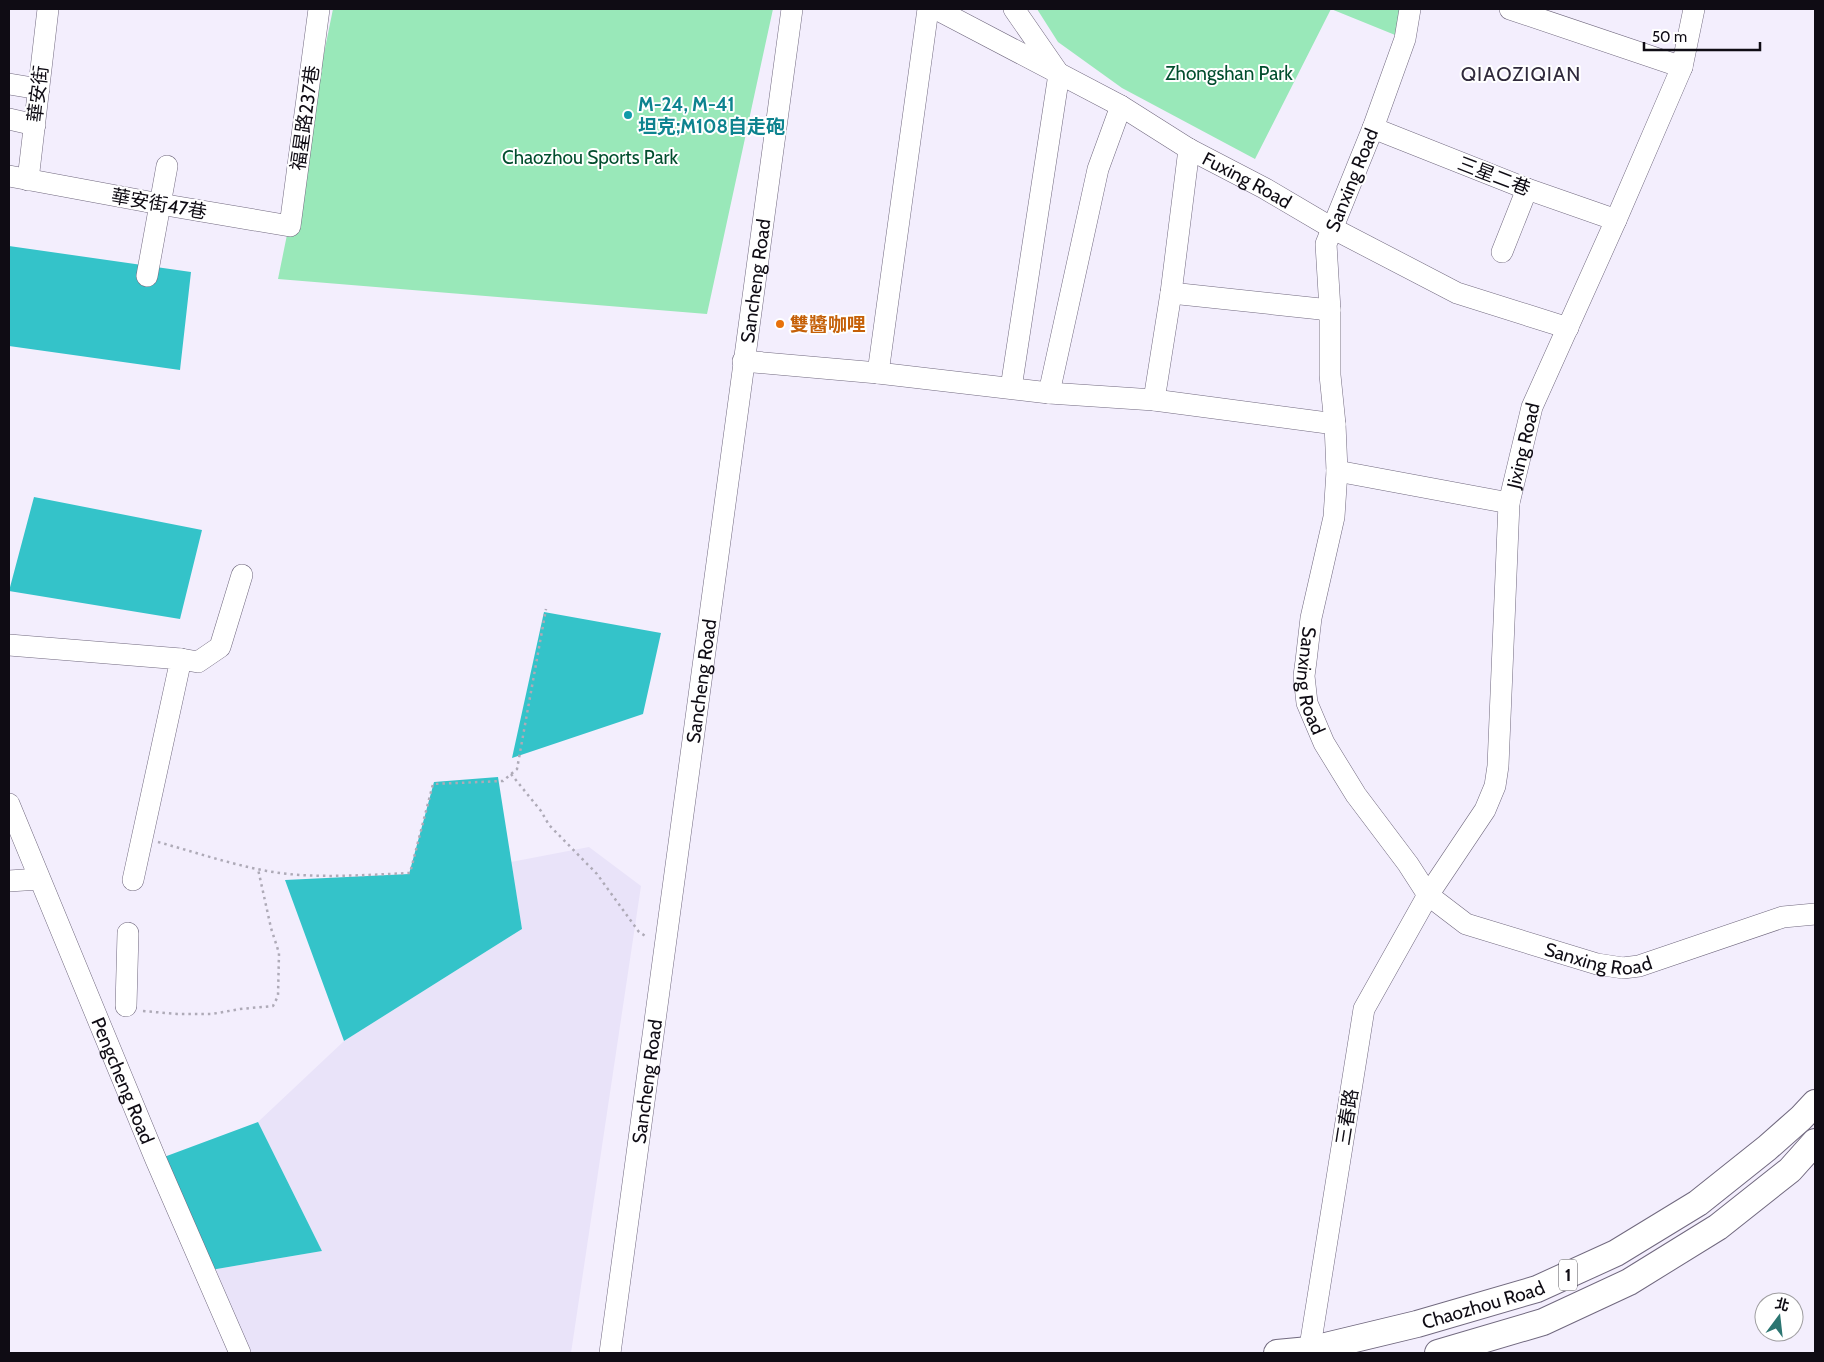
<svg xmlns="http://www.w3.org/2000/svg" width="1824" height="1362" font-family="Cabin,'Noto Sans TC',sans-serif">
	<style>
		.industrial { fill: #e9e3f9 }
		.green { fill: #99e8b9 }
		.water { fill: #34c3c9 }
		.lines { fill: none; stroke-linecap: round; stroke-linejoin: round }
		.minor-casing { stroke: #71697f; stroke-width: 22 }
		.major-casing { stroke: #71697f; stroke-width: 28 }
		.path { stroke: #aeaab7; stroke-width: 2.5; stroke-dasharray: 2.5 4; stroke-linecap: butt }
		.minor { stroke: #fff; stroke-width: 21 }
		.major { stroke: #fff; stroke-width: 26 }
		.culture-dot { fill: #0f9aa8; stroke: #fff; stroke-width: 2 }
		.food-dot { fill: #e8710a; stroke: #fff; stroke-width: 2 }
		.labels { text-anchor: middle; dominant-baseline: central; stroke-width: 4; stroke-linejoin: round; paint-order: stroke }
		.shield { fill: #fff; stroke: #57555a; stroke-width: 1 }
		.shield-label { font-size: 18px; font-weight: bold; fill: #0f0c14 }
		.park-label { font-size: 19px; fill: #024e2e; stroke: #fff }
		.street-label { font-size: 19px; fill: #0f0c14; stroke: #fff }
		.culture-label { font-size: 19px; font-weight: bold; fill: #0d838f; stroke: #fff; text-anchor: start }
		.food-label { font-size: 19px; font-weight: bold; fill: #c56008; stroke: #fff; text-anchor: start }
		.neighbourhood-label { font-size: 20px; letter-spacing: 1px; fill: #302a3c; stroke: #fff }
	</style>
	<rect width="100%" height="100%" fill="#f3eefd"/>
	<path class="industrial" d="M589 847 641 886 571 1353H252L205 1271 322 1251 258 1122 344 1041 522 929 511 862Z"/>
	<path class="green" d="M333 9H773L707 314 278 279Z
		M1037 9H1410L1405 39 1331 9 1255 159 1122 88 1058 42Z"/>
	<path class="water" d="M9 246 191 272 180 370 9 346Z
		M34 497 202 530 180 619 9 591Z
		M544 612 661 633 643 714 512 758Z
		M498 777 522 929 344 1041 285 880 409 874 434 782Z
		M258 1122 322 1251 205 1271 156 1160Z"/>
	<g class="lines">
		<g class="minor-casing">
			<g id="minor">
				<path id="s1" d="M936 9 1121 106 1189 149 1264 188 1332 228 1457 293 1568 328"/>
				<path id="s2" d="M1410 9 1405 39 1373 128 1326 244 1330 310V375L1335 424 1337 471 1334 517 1311 618 1306 661 1304 676 1307 703 1324 743 1356 795 1408 864 1428 895 1466 924 1597 964 1623 968 1639 966 1783 917 1815 914"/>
				<path d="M1510 9 1682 67"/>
				<path d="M9 84 39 89"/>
				<path d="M9 119 35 125"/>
				<path d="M1373 128 1527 189 1616 220"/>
				<path d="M9 176 160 204 290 226 319 9"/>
				<path d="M28 180 48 9"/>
				<path d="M1502 252 1527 189"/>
				<path d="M147 276 167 166"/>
				<path d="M1171 293 1330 310"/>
				<path d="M743 361 878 373 1049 393 1154 400 1335 424"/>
				<path d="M878 373 928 9"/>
				<path d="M1011 388 1059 74 1014 9"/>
				<path d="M1049 393 1098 169 1121 106"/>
				<path d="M1154 400 1171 293 1189 149"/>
				<path d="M1337 471 1509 503"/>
				<path d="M9 645 181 659 133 880"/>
				<path d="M181 659 198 662 220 647 242 575"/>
				<path id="s3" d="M9 804 156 1160 240 1353"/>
				<path d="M9 881 39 879"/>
				<path d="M126 1006 128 933"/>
				<path id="s4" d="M610 1353 792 9"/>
				<path id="s5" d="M1309 1353 1364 1009 1428 895 1485 810 1495 786 1498 766 1509 503 1532 407 1616 220 1682 67 1694 9"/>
			</g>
		</g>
		<g class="major-casing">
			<g id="major">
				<path id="s6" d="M1277 1353 1309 1350 1417 1324 1537 1289 1616 1253 1698 1203 1767 1148 1801 1118 1815 1103"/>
				<path d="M1438 1353 1543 1322 1629 1282 1718 1227 1790 1170 1815 1142"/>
			</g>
		</g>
		<path class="path" d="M511 774 541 811 549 825 597 874 639 932 647 937
			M158 842C191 851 224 862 257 869 307 880 360 875 410 873L433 784 503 781 517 769 546 609
			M143 1011 177 1014H212L240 1009 273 1006 278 996 279 953 271 928 258 869"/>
		<use href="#minor" class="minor"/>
		<use href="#major" class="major"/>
	</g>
	<circle class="culture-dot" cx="628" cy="115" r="5"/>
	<circle class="food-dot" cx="780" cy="324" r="5"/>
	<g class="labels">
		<rect class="shield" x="1559" y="1259.5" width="18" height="31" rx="4"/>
		<g class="shield-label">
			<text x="1568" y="1275">1</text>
		</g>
		<g class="park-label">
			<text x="1229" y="73">Zhongshan Park</text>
			<text x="590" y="157">Chaozhou Sports Park</text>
		</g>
		<g class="street-label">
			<text transform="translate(38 94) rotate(-83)">華安街</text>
			<text transform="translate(305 118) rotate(-82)">福星路237巷</text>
			<text transform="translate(1494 176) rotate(21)">三星二巷</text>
			<text stroke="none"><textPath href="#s1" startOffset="355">Fuxing Road</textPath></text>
			<text transform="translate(1352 180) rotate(-68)">Sanxing Road</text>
			<text transform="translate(159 204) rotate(10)">華安街47巷</text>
			<text stroke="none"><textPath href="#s4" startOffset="1082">Sancheng Road</textPath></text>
			<text stroke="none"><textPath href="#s5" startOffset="950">Jixing Road</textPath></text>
			<text stroke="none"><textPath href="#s2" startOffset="691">Sanxing Road</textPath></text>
			<text stroke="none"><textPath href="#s4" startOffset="678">Sancheng Road</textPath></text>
			<text stroke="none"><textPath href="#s2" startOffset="1126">Sanxing Road</textPath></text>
			<text stroke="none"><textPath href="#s3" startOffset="299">Pengcheng Road</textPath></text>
			<text stroke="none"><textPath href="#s4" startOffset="274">Sancheng Road</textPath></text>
			<text transform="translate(1347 1117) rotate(-81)">三春路</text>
			<text stroke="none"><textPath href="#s6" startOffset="212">Chaozhou Road</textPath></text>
		</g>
		<g class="culture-label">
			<text x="638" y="104">M-24, M-41<tspan x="638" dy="22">坦克;M108自走砲</tspan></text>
		</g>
		<g class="food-label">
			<text x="790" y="324">雙醬咖哩</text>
		</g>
		<g class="neighbourhood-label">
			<text x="1521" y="74">QIAOZIQIAN</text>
		</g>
	</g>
	<rect width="1824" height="1362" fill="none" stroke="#0f0c14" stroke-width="20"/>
	<g transform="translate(1779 1317) rotate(15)"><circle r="24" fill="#ffffff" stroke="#9f9ea1"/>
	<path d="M0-4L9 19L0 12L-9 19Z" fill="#2b7571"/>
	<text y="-8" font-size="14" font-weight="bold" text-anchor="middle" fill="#0f0c14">北</text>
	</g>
	<path d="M1644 42v8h116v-8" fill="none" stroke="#0f0c14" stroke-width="2.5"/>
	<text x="1652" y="42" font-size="15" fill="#0f0c14" stroke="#ffffff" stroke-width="4" paint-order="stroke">50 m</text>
</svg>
